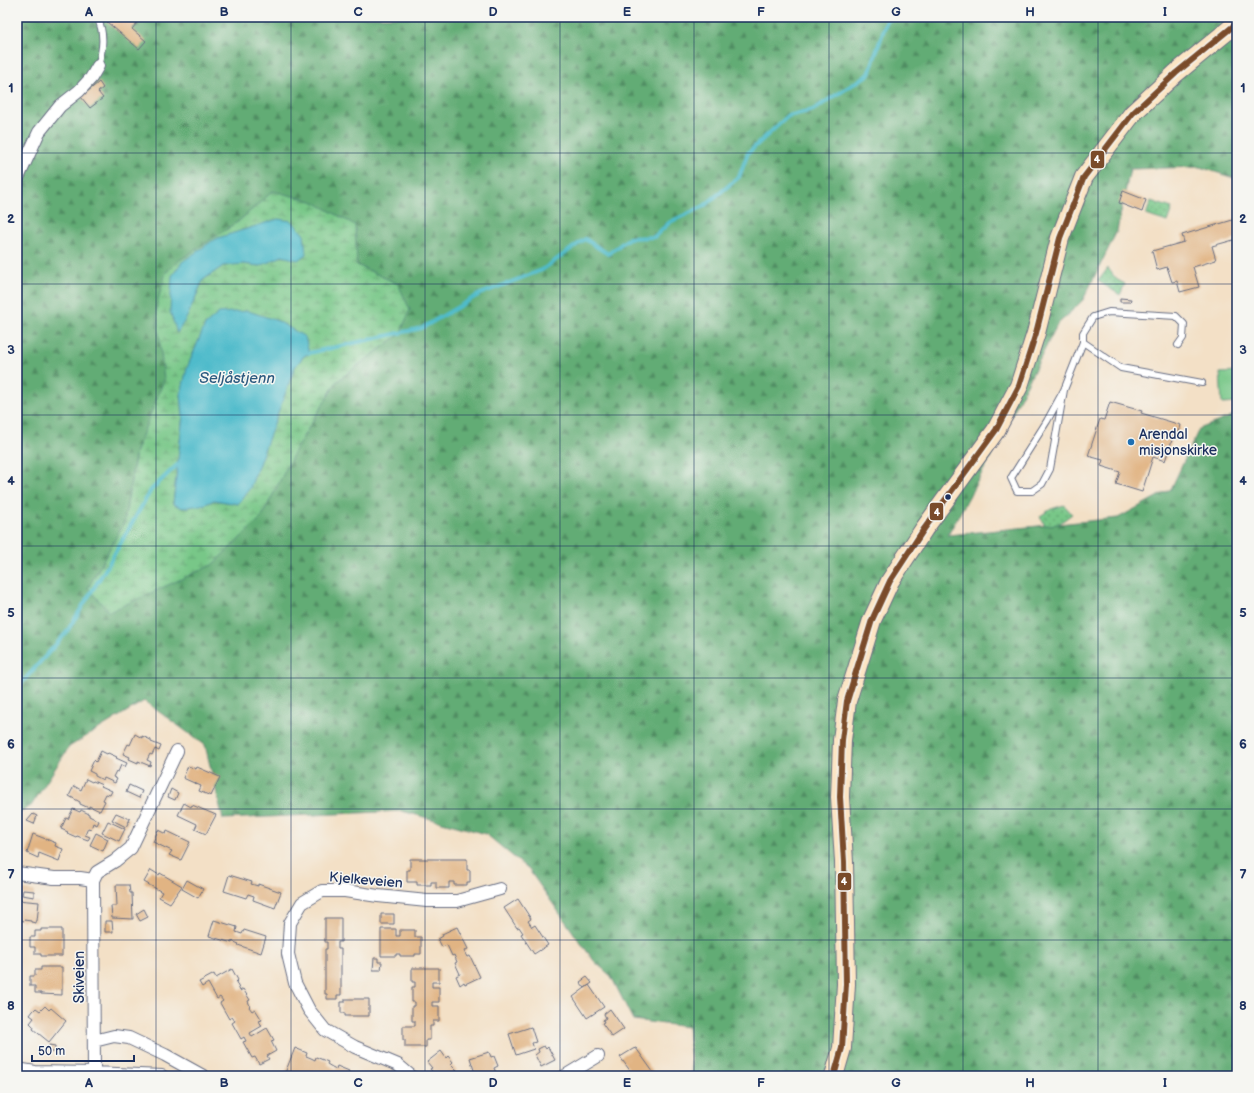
<svg xmlns="http://www.w3.org/2000/svg" width="1254" height="1093" font-family="'Balsamiq Sans',sans-serif">
	<style>
		.grass { fill: url(#grass-dots); stroke: #4a7b73 }
		.forest { fill: url(#forest-firs); stroke: #3e6e69; fill-rule: evenodd }
		.wetland { fill: url(#wetland-marsh); stroke: #4a7b73; fill-rule: evenodd }
		.pitch { fill: #78c788; stroke: #4a7b73 }
		.water { fill: #50bbcb; stroke: #367594 }
		.lines { fill: none; stroke-linecap: round; stroke-linejoin: round }
		.stream { stroke: #50bbcb; stroke-width: 4 }
		.building { fill: #e1b483 }
		.lane-casing { stroke: #676d82; stroke-width: 8 }
		.street-casing { stroke: #676d82; stroke-width: 14 }
		.secondary-casing { stroke: #676d82; stroke-width: 20 }
		.lane { stroke: #fff; stroke-width: 6 }
		.street { stroke: #fff; stroke-width: 12 }
		.secondary { stroke: #fce5c4; stroke-width: 18 }
		.bus-1-casing { stroke: #f6f6f2; stroke-width: 9 }
		.bus-1 { stroke: #7a4b2a; stroke-width: 6 }
		.grid { fill: none; stroke: #1b2f5e; stroke-width: 1; stroke-opacity: 0.55 }
		.poi-dot { fill: #1f6fb2; stroke: #f6f6f2; stroke-width: 1.5 }
		.bus-dot { fill: #1b2f5e; stroke: #f6f6f2; stroke-width: 1.5 }
		.labels { text-anchor: middle; dominant-baseline: central; stroke-width: 3; stroke-linejoin: round; paint-order: stroke }
		.poi-label { font-size: 14px; fill: #1b2f5e; stroke: #f6f6f2; text-anchor: start }
		.street-label { font-size: 14px; fill: #1b2f5e; stroke: #f6f6f2 }
		.water-label { font-size: 15px; font-style: italic; fill: #2b597f; stroke: #f6f6f2 }
		.line-badge { stroke: #f6f6f2; stroke-width: 1.5 }
		.badge-label { font-size: 11px; text-anchor: middle; font-weight: bold; fill: #fff }
		.neatline { fill: none; stroke: #1b2f5e; stroke-width: 1.5 }
		.grid-label { font-size: 13px; text-anchor: middle; font-weight: bold; fill: #1b2f5e }
	</style>
	<defs>
		<pattern id="grass-dots" width="8" height="8" patternUnits="userSpaceOnUse"><rect width="8" height="8" fill="#78c788"/><path d="M2 2h.1M6 6h.1" fill="none" stroke="#62a272" stroke-width="1.8" stroke-linecap="round"/></pattern>
		<pattern id="forest-firs" width="22" height="20" patternUnits="userSpaceOnUse"><rect width="22" height="20" fill="#62ac74"/><path d="M5 1l3.5 6h-7zM16 11l3.5 6h-7z" fill="#508c62"/></pattern>
		<pattern id="wetland-marsh" width="20" height="14" patternUnits="userSpaceOnUse"><rect width="20" height="14" fill="#78c788"/><path d="M1 5h8M5 5V1M11 12h8M15 12V8" fill="none" stroke="#62a272"/></pattern>
	</defs>
	<rect width="100%" height="100%" fill="#f6f6f2"/>
	<filter id="ink" filterUnits="userSpaceOnUse"><feTurbulence type="fractalNoise" baseFrequency=".025" numOctaves="2"/><feDisplacementMap in="SourceGraphic" scale="8" xChannelSelector="R" yChannelSelector="G"/><feConvolveMatrix kernelMatrix="1 2 1 2 8 2 1 2 1" color-interpolation-filters="sRGB"/></filter>
	<filter id="wash" filterUnits="userSpaceOnUse"><feTurbulence type="fractalNoise" baseFrequency=".012" numOctaves="4" result="noise"/><feDisplacementMap in="SourceGraphic" scale="16" xChannelSelector="R" yChannelSelector="G"/><feGaussianBlur stdDeviation="0.9" result="paint"/><feColorMatrix in="noise" values="0 0 0 0 0 0 0 0 0 0 0 0 0 0 0 0 0 1.4 0 .05"/><feComposite in="paint" operator="in"/></filter>
	<g filter="url(#wash)">
		<rect width="100%" height="100%" fill="#f3e0c6"/>
		<path class="grass" d="M1151 201 1172 208 1167 222 1146 215Z
			M1108 268 1116 279 1125 284 1120 295 1098 281Z
			M1064 505 1072 514 1060 523 1044 533V524L1040 516 1051 509Z"/>
		<path class="forest" d="M17 17H1237V179L1200 167 1130 169 1117 231 1083 300 1057 325 988 462 948 535 1118 518 1171 489 1199 429 1237 414V1076H687L692 1073 688 1027 633 1020 611 976 595 962 580 942 529 870 486 834 402 811 223 819 205 745 144 701 69 747 31 806 17 813ZM273 191 357 265 398 284 400 334 337 381 297 447 88 588 124 523 136 451 165 380 156 307 180 260 239 221Z"/>
		<path class="wetland" d="M273 191 312 201 355 225 357 265 398 284 410 310 400 334 337 381 297 447 261 518 212 565 109 612 88 588 124 523 136 451 164 380 156 307 166 272 180 260 239 221ZM215 239 306 253 282 256 260 266 243 264 223 266 203 280 187 317ZM309 353 303 357 295 367 250 487 238 504 214 500 206 504H173L183 415 181 394Z"/>
		<path class="pitch" d="M1237 372V403L1222 404 1220 373Z"/>
		<path class="water" d="M278 219 292 221 304 235 306 254 298 260 282 256 260 266 243 264 223 266 203 280 187 317 177 333 170 311 172 276 182 262 215 239Z
			M248 311 278 321 305 337 309 353 303 357 295 367 250 488 238 504 214 500 206 504 183 508 173 504 183 415 181 394 187 368 205 325 219 313Z"/>
		<g class="lines">
			<path class="stream" d="M309 353 422 328 480 294 542 270 585 239 608 254 629 238 654 237 670 222 704 206 739 177 748 153 763 139 788 116 813 110 869 74 887 20 898 17
				M17 688 66 633 108 565 151 490 177 465"/>
		</g>
		<g id="blocks">
			<path class="building" d="M111 17H130L137 23 132 29 146 41 139 49 107 22Z
				M99 82 103 88 98 92 103 98 90 108 81 97Z
				M1123 191 1146 200 1142 212 1119 203Z
				M1236 219 1237 223V239L1212 246 1216 260 1193 267 1199 287 1180 292 1177 281 1172 282 1167 267 1157 270 1152 251 1184 242 1182 235Z
				M1120 298 1131 299 1130 302H1120Z
				M1110 402 1142 411 1141 413 1181 425 1177 439 1173 437 1165 461 1153 457 1142 492 1116 484 1120 472 1101 466 1103 460 1088 456 1100 419 1104 420Z
				M135 734 142 738V736L151 740V742L161 746 159 751 155 749 152 755 150 754 147 760 151 762 150 766 138 761V763L129 759 130 757 123 754 128 744 130 745Z
				M101 751 107 754 108 753 117 757 116 758 127 763 125 767 121 765 118 772 116 771 113 777 117 779 115 783 104 778 103 780 95 776V774L89 771 94 760 96 762Z
				M188 766 196 769 197 767 220 777 211 796 199 791 201 786 183 778Z
				M86 779 92 782 93 781 102 785 101 786 112 791 110 795 106 794 103 800 105 801 100 811 89 806V808L80 804V802L69 796 74 786 81 790Z
				M129 785 142 791 139 798 126 792Z
				M171 789 178 793 175 800 168 797Z
				M184 803 191 807 192 805 216 815 206 834 195 829 197 824 178 815Z
				M73 809 80 812 81 810 89 814V816L99 821 97 825 93 823 91 829 88 828 85 835 90 837 88 840 77 836 76 837 67 833 68 832 61 829 66 818 68 819Z
				M116 813 130 819 126 827 112 820Z
				M33 814 37 816 34 824 27 821Z
				M108 821 125 829 119 841 102 833Z
				M158 830 166 834 167 831 190 842 181 860 169 855 172 851 153 842Z
				M96 833 108 839 103 851 90 845Z
				M33 834 56 843 55 846 63 849 59 861 39 853 38 858 27 853Z
				M410 859H467V870H470V882H467V885H454V882H449V888H436V882H431V885H417V882H407V870H410Z
				M151 870 159 875 160 873 182 886 170 903 159 897 162 892 144 882Z
				M229 875 252 882 251 884 258 886V884L281 892 275 908 253 900 254 896 248 894 246 898 224 891Z
				M187 880 203 889 198 898 182 889Z
				M116 885H129L130 893H132L133 919 112 918 111 906H117Z
				M23 890 34 891V897L22 895Z
				M518 899 531 919 528 921 532 927 535 925 548 945 534 954 521 934 523 933 519 927 517 928 504 908Z
				M17 900 39 902 37 921H36V923L31 922V921L24 920V921L17 919Z
				M144 909 148 917 140 921 136 914Z
				M381 914H394V924H381Z
				M325 918H341V942H338V949H341V995H337V999H327V994H325V949H327V942H325Z
				M214 920 237 927 236 932 242 934 244 930 266 937 261 953 238 945 239 944 232 941V943L209 936Z
				M105 921H112L113 932H105Z
				M457 927 468 949 464 951 467 957 470 956 480 977 465 984 464 982 460 985 456 976 460 974 455 963 457 962 454 955 452 956 447 945 442 947 438 939 443 936 442 934Z
				M41 929H62V956H41V954H35V947H30V937H35V931H41Z
				M381 929H396V936H400V930H415V937H421V954H415V956H400V954H396V956H381Z
				M374 958H378V962H382L381 970H373Z
				M41 967H62V995L41 994V993H35V986H30V976H35V970H41Z
				M412 968H439V982H432V987H439V1002H432V1006H439V1021H433V1026H430V1040H426V1047H405V1040H403V1026H415V1021H412V1006H415V1002H412V987H415V982H412Z
				M232 969 238 980 236 982 240 991 243 989 250 1000 248 1001 250 1006 249 1007 252 1011 255 1009 262 1020 259 1021 262 1026 250 1033 252 1037 267 1028 274 1040 271 1041 276 1051 267 1056 269 1059 259 1064 255 1057 252 1058 243 1042 246 1041 244 1037 241 1039 232 1023 235 1021 232 1017 229 1019 220 1003 223 1001 220 997 217 999 208 983 202 987 199 982 214 974 216 978Z
				M587 977 592 983 585 988 580 982Z
				M589 985 604 1007 587 1018 573 997Z
				M345 999H369V1016H345V1013H341V1002H345Z
				M45 1006 49 1010 51 1008 66 1021 49 1042 33 1029 34 1027 30 1023 34 1018 30 1015 33 1011 36 1008 40 1011Z
				M610 1009 624 1029 612 1037 602 1023 604 1022 603 1020 606 1018 604 1014Z
				M17 1012 20 1013 22 1019 19 1030H17Z
				M531 1027 536 1042 532 1043 534 1049 516 1055 509 1034Z
				M49 1045 55 1046V1052H49Z
				M544 1046 546 1049 548 1047 555 1060 541 1067 535 1055 539 1052 538 1049Z
				M295 1048 307 1053 306 1056 311 1058 315 1060 316 1057 328 1062 327 1064 332 1067 336 1069 337 1066 349 1071 348 1073 355 1076H291L285 1073Z
				M636 1048 656 1076H627V1075L631 1072 620 1057 633 1049Z
				M441 1051 446 1058 448 1056 453 1062 451 1064 457 1070 450 1076H436L430 1069 432 1068 427 1062Z
				M489 1052 491 1057 494 1056 498 1066 494 1068 496 1073 486 1076H476L470 1058Z"/>
		</g>
	</g>
	<g filter="url(#ink)">
		<use href="#blocks" fill-opacity="0" stroke="#676d82" stroke-width="1"/>
		<g class="lines">
			<g class="lane-casing">
				<path id="lane" d="M97 17C105 33 103 49 98 66
					M1178 345 1183 338 1184 324 1176 316 1109 312 1093 317 1083 333V342L1121 368 1202 383
					M1064 390 1050 469 1042 484 1032 491H1017L1011 478 1047 421 1064 390 1083 342"/>
			</g>
			<g class="street-casing">
				<path id="street" d="M17 180 39 132 60 106 79 91 91 78 98 66
					M17 873 54 878H80L93 880
					M94 1041 114 1036 129 1038 165 1055 203 1076
					M17 1069 35 1072 94 1073 162 1076
					M94 1073 93 880 97 872 115 861 131 848 177 751
					M411 1076 398 1065 355 1047 325 1030 309 1010 295 983 288 954 290 923 302 903 322 891H345L378 896 427 901H457L500 889
					M565 1076 598 1056"/>
			</g>
			<g class="secondary-casing">
				<path id="secondary" d="M834 1076 842 1048 846 984 844 862 840 797 842 740 847 701 872 620 890 581 924 529 996 430 1019 386 1036 333 1060 238 1084 177 1133 113 1176 73 1237 23"/>
			</g>
			<use href="#lane" class="lane"/>
			<use href="#street" class="street"/>
			<use href="#secondary" class="secondary"/>
			<g class="bus-1-casing">
				<path id="bus-1" d="M834 1076 842 1048 846 984 844 862 840 797 842 740 847 701 872 620 890 581 924 529 996 430 1019 386 1036 333 1060 238 1084 177 1133 113 1176 73 1237 23"/>
			</g>
			<use href="#bus-1" class="bus-1"/>
		</g>
	</g>
	<path class="grid" d="M156 17V1076M291 17V1076M425 17V1076M560 17V1076M694 17V1076M829 17V1076M963 17V1076M1098 17V1076M17 153H1237M17 284H1237M17 415H1237M17 546H1237M17 678H1237M17 809H1237M17 940H1237"/>
	<circle class="poi-dot" cx="1131" cy="442" r="4"/>
	<circle class="bus-dot" cx="948" cy="497" r="3.5"/>
	<g class="labels">
		<g class="poi-label">
			<text x="1139" y="434">Arendal<tspan x="1139" dy="16">misjonskirke</tspan></text>
		</g>
		<g class="street-label">
			<text transform="translate(366 880) rotate(5)">Kjelkeveien</text>
			<text transform="translate(79 977) rotate(-90)">Skiveien</text>
		</g>
		<g class="water-label">
			<text x="237" y="378">Seljåstjenn</text>
		</g>
	</g>
	<g class="line-badge">
		<rect x="1090" y="150" width="15" height="19" rx="4" fill="#7a4b2a"/>
		<rect x="929" y="502" width="15" height="19" rx="4" fill="#7a4b2a"/>
		<rect x="837" y="872" width="15" height="19" rx="4" fill="#7a4b2a"/>
	</g>
	<g class="badge-label">
		<text x="1097" y="163">4</text>
		<text x="937" y="516">4</text>
		<text x="844" y="885">4</text>
	</g>
	<rect width="1254" height="1093" fill="none" stroke="#f6f6f2" stroke-width="44"/>
	<path d="M32 1055v6h102v-6" fill="none" stroke="#1b2f5e" stroke-width="2"/>
	<text x="38" y="1055" font-size="12" fill="#1b2f5e" stroke="#f6f6f2" stroke-width="3" paint-order="stroke">50 m</text>
	<rect x="22" y="22" width="1210" height="1049" class="neatline"/>
	<g class="grid-label">
		<text x="89" y="16">A</text>
		<text x="224" y="16">B</text>
		<text x="358" y="16">C</text>
		<text x="493" y="16">D</text>
		<text x="627" y="16">E</text>
		<text x="761" y="16">F</text>
		<text x="896" y="16">G</text>
		<text x="1030" y="16">H</text>
		<text x="1165" y="16">I</text>
		<text x="11" y="92">1</text>
		<text x="1243" y="92">1</text>
		<text x="11" y="223">2</text>
		<text x="1243" y="223">2</text>
		<text x="11" y="354">3</text>
		<text x="1243" y="354">3</text>
		<text x="11" y="485">4</text>
		<text x="1243" y="485">4</text>
		<text x="11" y="617">5</text>
		<text x="1243" y="617">5</text>
		<text x="11" y="748">6</text>
		<text x="1243" y="748">6</text>
		<text x="11" y="879">7</text>
		<text x="1243" y="879">7</text>
		<text x="11" y="1010">8</text>
		<text x="1243" y="1010">8</text>
		<text x="89" y="1087">A</text>
		<text x="224" y="1087">B</text>
		<text x="358" y="1087">C</text>
		<text x="493" y="1087">D</text>
		<text x="627" y="1087">E</text>
		<text x="761" y="1087">F</text>
		<text x="896" y="1087">G</text>
		<text x="1030" y="1087">H</text>
		<text x="1165" y="1087">I</text>
	</g>
</svg>
